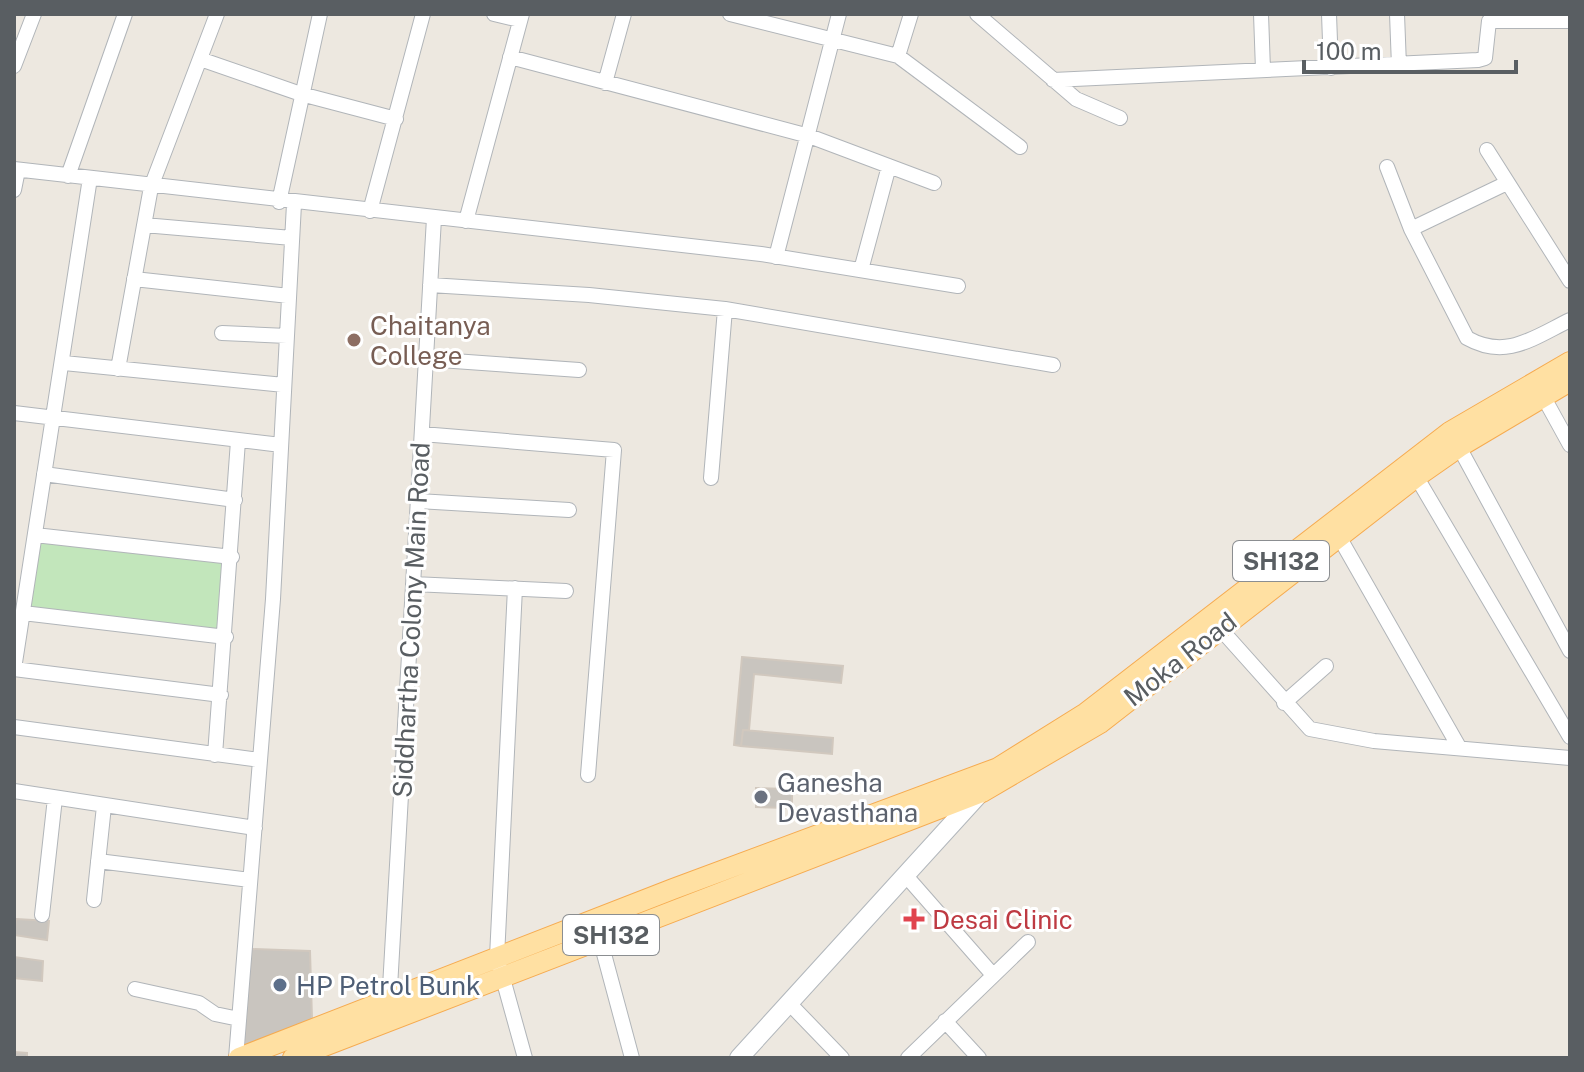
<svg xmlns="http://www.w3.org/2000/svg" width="1584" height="1072" font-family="'Public Sans',sans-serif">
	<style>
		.green { fill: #c2e6bb }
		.building { fill: #c9c5bf; stroke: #d1c8be; stroke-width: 2 }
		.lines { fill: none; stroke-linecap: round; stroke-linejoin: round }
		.street-casing { stroke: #b1b5b9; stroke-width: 16 }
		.secondary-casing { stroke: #b2b7bc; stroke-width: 20 }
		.primary-casing { stroke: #f6ab50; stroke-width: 22 }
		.street { stroke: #fff; stroke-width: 14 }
		.secondary { stroke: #fff; stroke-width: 18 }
		.primary { stroke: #ffe0a2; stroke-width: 20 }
		.education-dot { fill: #8d6e63; stroke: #fff; stroke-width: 3 }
		.worship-dot { fill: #6b7280; stroke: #fff; stroke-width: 3 }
		.health-dot { fill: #e0444e; stroke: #fff; stroke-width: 3 }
		.service-dot { fill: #5c6f8a; stroke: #fff; stroke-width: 3 }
		.labels { text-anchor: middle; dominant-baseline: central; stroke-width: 6; stroke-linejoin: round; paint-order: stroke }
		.shield { fill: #fff; stroke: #8b8e91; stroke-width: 2 }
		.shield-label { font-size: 24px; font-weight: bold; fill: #595e62 }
		.education-label { font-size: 26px; fill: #785e54; stroke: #fff; text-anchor: start }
		.street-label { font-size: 26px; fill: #595e62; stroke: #fff }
		.worship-label { font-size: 26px; fill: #5b616d; stroke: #fff; text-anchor: start }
		.health-label { font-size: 26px; fill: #be3a42; stroke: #fff; text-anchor: start }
		.service-label { font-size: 26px; fill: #4e5e75; stroke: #fff; text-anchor: start }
	</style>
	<rect width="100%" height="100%" fill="#ede8e0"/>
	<path class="green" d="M35 538 228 559 223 634 27 613Z"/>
	<path class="building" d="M742 657 843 666 841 683 754 674 749 730H743L741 746 734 745Z
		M743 730 833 738 832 754 741 746Z
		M756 788 787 789V793H792V803H786V808L756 807Z
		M16 919 49 921 47 940 14 935Z
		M252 949 310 951 312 1019 244 1049Z
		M14 957 43 961 42 981 14 978Z
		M14 1052 27 1053V1058H14Z"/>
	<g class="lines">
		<g class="street-casing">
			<path id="street" d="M494 14 520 20
				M730 14 898 56 1020 147
				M977 14 1076 99 1120 118
				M1261 14 1263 70
				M1329 14 1331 68
				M1397 14 1399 66
				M898 56 911 14
				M510 57 809 136 934 183
				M200 59 301 94 396 119
				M14 66 34 14
				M1053 80 1478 60 1485 58 1489 21H1570
				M605 83 624 14
				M1487 150 1570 281
				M1387 167 1411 229 1467 338C1506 360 1533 338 1570 320
				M14 169 761 254 958 286
				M68 176 125 14
				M90 178 14 669 221 695
				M14 190 18 170
				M279 202 320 14
				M370 211 423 14
				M466 221 522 14
				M144 225 292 238
				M1411 229 1507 183
				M776 257 839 14
				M861 270 889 166
				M134 279 289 296
				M430 285 589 295 725 309 1053 365
				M222 333 287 336
				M426 359 579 370
				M64 363 284 385
				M118 369 151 187 217 14
				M1543 396 1570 445
				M14 413 281 445
				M422 434 614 450 588 775
				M1459 447 1570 651
				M1413 471 1570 737
				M44 474 235 500
				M711 478 725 309
				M418 501 569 510
				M35 535 232 557
				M1338 535 1459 747
				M413 584 566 591
				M515 588 497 957 525 1058
				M23 613 226 637
				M1217 625 1310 729 1374 741 1570 758
				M1284 703 1326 666
				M14 727 260 760
				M215 755 238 441
				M14 791 255 828
				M98 861 250 880
				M907 877 993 975
				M94 900 104 806
				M42 915 55 798
				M600 939 632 1058
				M135 989 199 1003 215 1014 239 1019
				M788 1002 842 1058
				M389 1005 434 218
				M945 1021 979 1058
				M236 1058 273 599 294 204
				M908 1058 1028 942"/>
		</g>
		<g class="secondary-casing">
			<path id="secondary" d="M739 1058 982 791"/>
		</g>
		<g class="primary-casing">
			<path id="primary" d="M239 1058 673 889 998 768 1086 713 1450 432 1570 362
				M293 1058 982 792 1100 723 1416 477 1459 447 1570 381"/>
		</g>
		<use href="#street" class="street"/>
		<use href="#secondary" class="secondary"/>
		<use href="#primary" class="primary"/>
	</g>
	<circle class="education-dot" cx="354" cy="340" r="8"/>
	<circle class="worship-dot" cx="761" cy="797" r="8"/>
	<path class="health-dot" d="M910 907h8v8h8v8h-8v8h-8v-8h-8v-8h8z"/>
	<circle class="service-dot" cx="280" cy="985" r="8"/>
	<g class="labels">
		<g class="shield">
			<rect x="1233" y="541" width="96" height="40" rx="6"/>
			<rect x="563" y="915" width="96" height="40" rx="6"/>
		</g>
		<g class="shield-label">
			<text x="1281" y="561">SH132</text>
			<text x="611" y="935">SH132</text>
		</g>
		<g class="education-label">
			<text x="370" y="325">Chaitanya<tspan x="370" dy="30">College</tspan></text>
		</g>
		<g class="street-label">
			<text transform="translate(411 620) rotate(-87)">Siddhartha Colony Main Road</text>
			<text transform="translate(1180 659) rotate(-38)">Moka Road</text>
		</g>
		<g class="worship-label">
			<text x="777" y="782">Ganesha<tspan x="777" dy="30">Devasthana</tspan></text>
		</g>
		<g class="health-label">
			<text x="932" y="919">Desai Clinic</text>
		</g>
		<g class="service-label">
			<text x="296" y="985">HP Petrol Bunk</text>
		</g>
	</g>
	<rect width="1584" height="1072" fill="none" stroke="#595e62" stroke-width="32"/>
	<path d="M1304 60v12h212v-12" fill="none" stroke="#595e62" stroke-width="4"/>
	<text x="1316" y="60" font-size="24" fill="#595e62" stroke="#ffffff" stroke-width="6" paint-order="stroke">100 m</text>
</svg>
